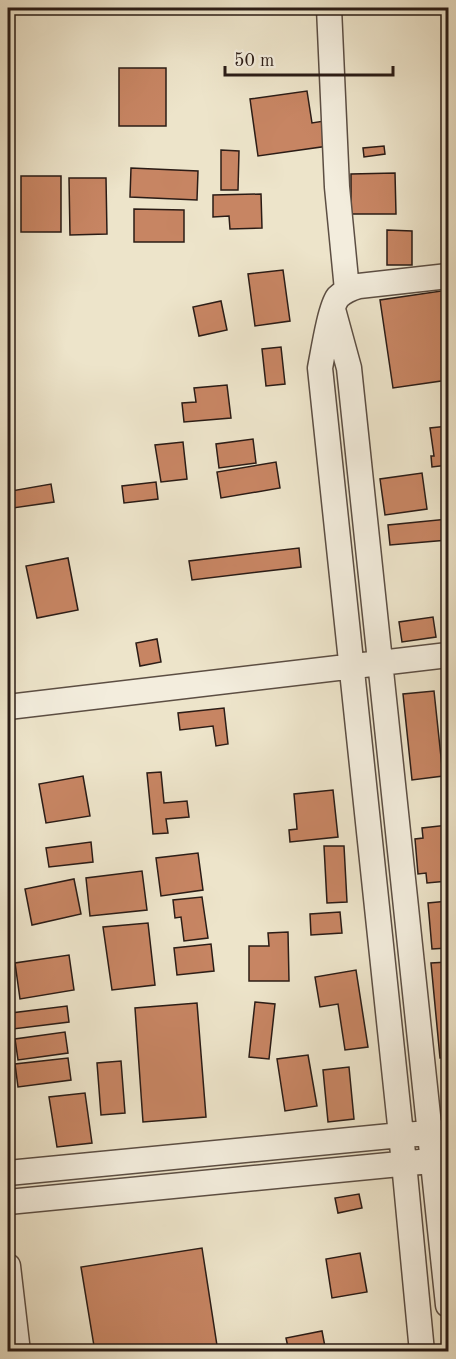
<svg xmlns="http://www.w3.org/2000/svg" width="456" height="1359" font-family="'Old Standard TT',serif">
	<style>
		.building { fill: #c78563; stroke: #2b1c16; stroke-width: 1.5 }
		.lines { fill: none; stroke-linecap: round; stroke-linejoin: round }
		.minor-casing { stroke: #5c4e43; stroke-width: 27 }
		.minor { stroke: #f3eddd; stroke-width: 24 }
	</style>
	<rect width="100%" height="100%" fill="#ede4ca"/>
	<filter id="stains"><feTurbulence type="fractalNoise" baseFrequency=".00333" numOctaves="4"/><feColorMatrix values="0 0 0 0 .2 0 0 0 0 .09 0 0 0 0 .02 0 0 0 .5 -.17"/></filter>
	<radialGradient id="worn" r=".72"><stop offset=".6" stop-color="#630" stop-opacity="0"/><stop offset="1" stop-color="#630" stop-opacity=".3"/></radialGradient>
	<path class="building" d="M241 8H294V9L242 14Z
		M119 68H166V126H119Z
		M307 91 312 123 324 121 328 146 258 156 250 99Z
		M384 146 385 154 364 157 363 148Z
		M221 150 239 151 238 190H221Z
		M131 168 198 171 197 200 130 197Z
		M395 173 396 214H351V174Z
		M21 176H61V232H21Z
		M69 178H106L107 234 70 235Z
		M261 194 262 228 230 229 229 216 213 217V195Z
		M134 209 184 210V242H134Z
		M387 230 412 231V265H387Z
		M283 270 290 321 255 326 248 274Z
		M448 290V380L393 388 380 300Z
		M221 301 227 330 199 336 193 307Z
		M281 347 285 384 266 386 262 349Z
		M227 385 231 418 184 422 182 403 196 402 194 388Z
		M448 426V465L432 467 431 456H434L430 428Z
		M253 439 256 463 219 468 216 444Z
		M183 442 187 479 161 482 155 445Z
		M276 462 280 488 221 498 217 472Z
		M422 473 427 509 385 515 380 479Z
		M156 482 158 499 124 503 122 486Z
		M51 484 54 502 13 508 11 491Z
		M448 519V540L390 545 388 525Z
		M299 548 301 567 192 580 189 561Z
		M68 558 78 610 37 618 26 566Z
		M433 617 436 637 402 642 399 622Z
		M157 639 161 662 140 666 136 643Z
		M434 691 443 776 412 780 403 694Z
		M224 708 228 744 216 746 213 726 180 730 178 713Z
		M161 772 164 803 187 801 189 817 166 819 168 833 153 834 147 773Z
		M83 776 90 816 46 823 39 784Z
		M333 790 338 837 290 842 289 830 297 829 294 794Z
		M448 792V817H445V793Z
		M448 825V881L427 883 426 873 418 874 415 839 423 838 422 828Z
		M91 842 93 862 49 867 46 848Z
		M324 846H344L347 902 327 903Z
		M198 853 203 890 161 896 156 858Z
		M142 871 147 910 90 916 86 878Z
		M74 879 81 914 32 925 25 889Z
		M202 897 208 938 184 941 181 917 175 918 173 900Z
		M448 901V948L432 949 428 903Z
		M340 912 342 933 311 935 310 914Z
		M148 923 155 985 112 990 103 927Z
		M288 932 289 981H249V946H269L268 933Z
		M211 944 214 971 177 975 174 948Z
		M69 955 74 990 20 999 15 963Z
		M448 962V1057L440 1058 431 963Z
		M356 970 368 1047 345 1050 338 1004 320 1007 315 977Z
		M255 1002 275 1004 269 1059 249 1057Z
		M197 1003 206 1117 143 1122 135 1008Z
		M67 1006 69 1022 13 1029 11 1013Z
		M65 1032 68 1053 18 1060 15 1039Z
		M308 1055 317 1106 285 1111 277 1059Z
		M68 1058 71 1080 18 1087 15 1064Z
		M121 1061 125 1113 101 1115 97 1063Z
		M349 1067 354 1119 328 1122 323 1070Z
		M448 1083V1114H446L442 1084Z
		M85 1093 92 1143 57 1147 49 1097Z
		M359 1194 362 1208 338 1213 335 1198Z
		M202 1248 218 1352H95L81 1267Z
		M360 1253 367 1292 332 1298 326 1259Z
		M322 1331 326 1352H289L286 1338Z"/>
	<g class="lines">
		<g class="minor-casing">
			<path id="minor" d="M329 8 337 187 347 290
				M334 313 349 368 448 1305
				M8 707 448 655
				M8 1173 401 1135 448 1132
				M8 1202 420 1162
				M8 1266 18 1352
				M422 1352 404 1163 320 368C323 353 330 307 338 297 344 291 352 288 359 286L448 276"/>
		</g>
		<use href="#minor" class="minor"/>
	</g>
	<rect width="456" height="1359" fill="none" stroke="#ede4ca" stroke-width="30"/>
	<rect x="9" y="9" width="438" height="1341" fill="none" stroke="#2b1c16" stroke-width="3"/>
	<rect x="15" y="15" width="426" height="1329" fill="none" stroke="#2b1c16" stroke-width="1.5"/>
	<path d="M225 66v9h168v-9" fill="none" stroke="#2b1c16" stroke-width="3"/>
	<text x="234" y="66" font-size="18" fill="#2b1c16" stroke="#f3eddd" stroke-width="4.5" paint-order="stroke">50 m</text>
	<rect width="100%" height="100%" filter="url(#stains)"/>
	<rect width="100%" height="100%" fill="url(#worn)"/>
</svg>
